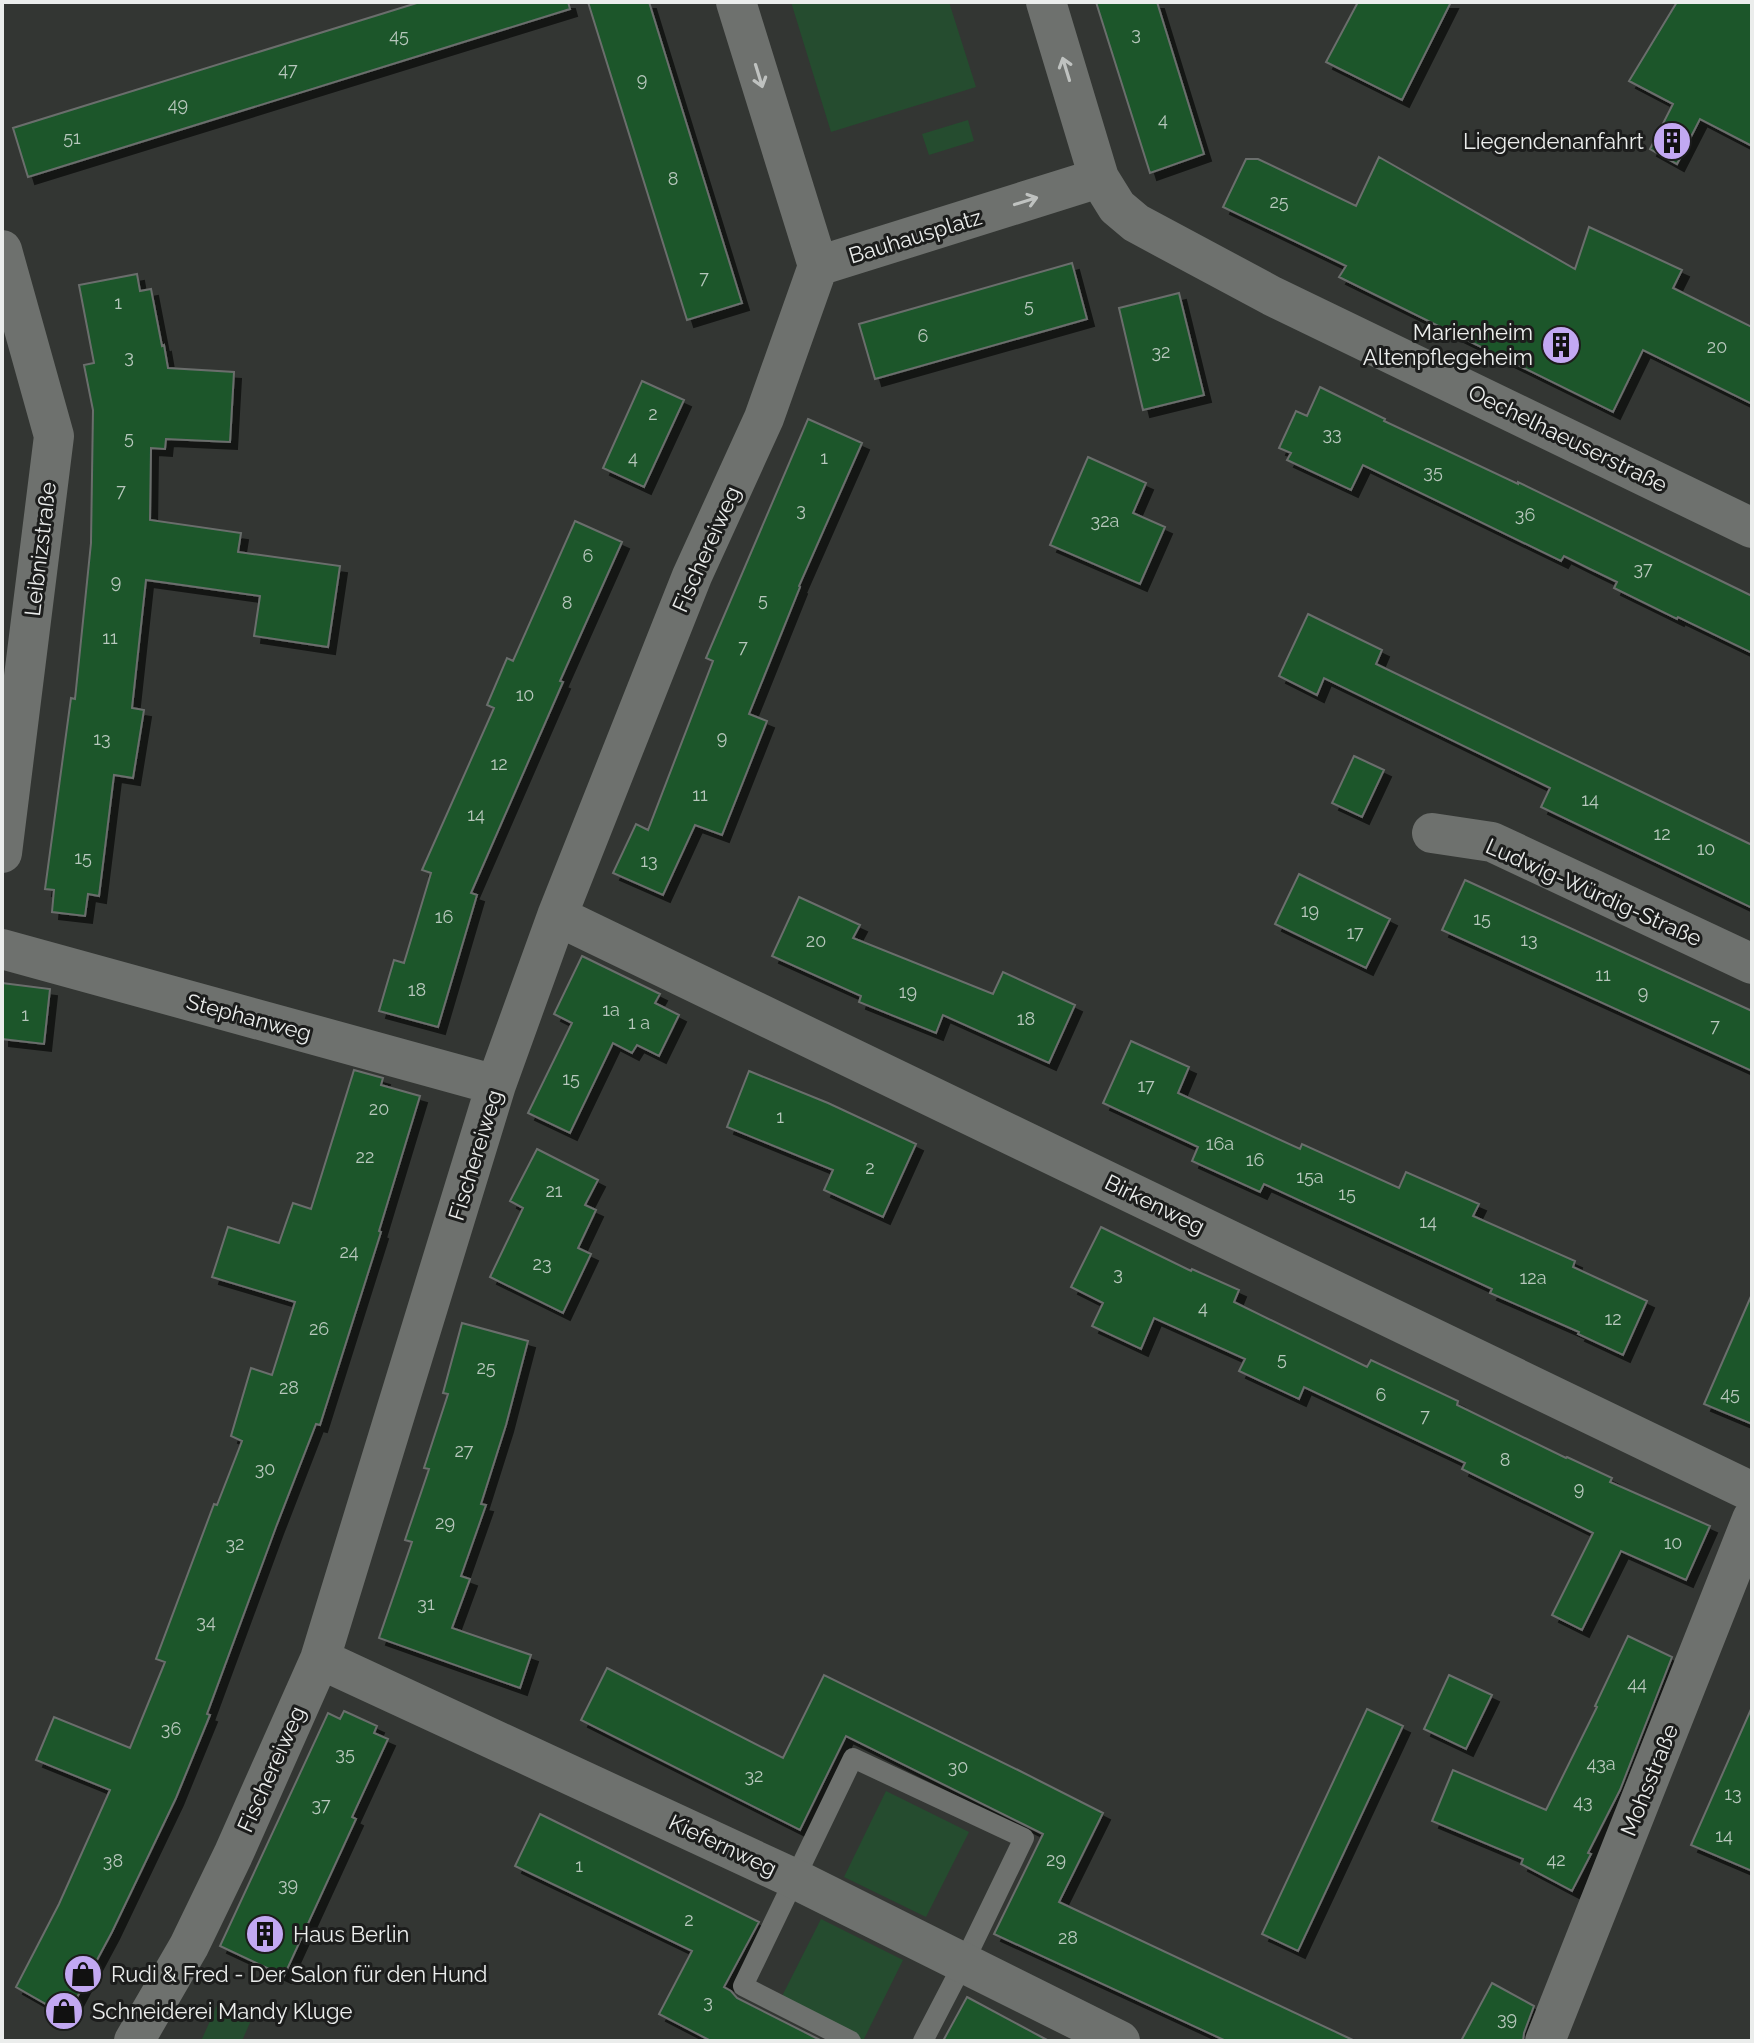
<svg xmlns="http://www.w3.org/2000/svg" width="1754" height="2043" font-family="Raleway,sans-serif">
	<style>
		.green { fill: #254c2f }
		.building { fill: #1a562c; stroke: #6b6e6c; stroke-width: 2; filter: url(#shadow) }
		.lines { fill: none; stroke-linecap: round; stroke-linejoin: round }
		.lane { stroke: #6e716e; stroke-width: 20 }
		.street { stroke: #6e716e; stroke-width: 40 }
		.oneway { stroke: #bfc2c0 }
		.labels { text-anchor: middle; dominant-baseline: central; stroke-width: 6; stroke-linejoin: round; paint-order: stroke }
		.number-label { font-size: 18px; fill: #b7c7bc }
		.poi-label { font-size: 22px; fill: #ebedec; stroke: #1c1d1c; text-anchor: start }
		.street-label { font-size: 22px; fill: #ebedec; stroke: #1c1d1c }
	</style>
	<defs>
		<filter id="shadow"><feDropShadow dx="7" dy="7" stdDeviation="0" flood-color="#0009"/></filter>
	</defs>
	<rect width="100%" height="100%" fill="#333633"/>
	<path class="green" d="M791 2H949L976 87 831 132Z
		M968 120 974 141 929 155 922 134Z
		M886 1791 969 1832 926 1917 844 1877Z
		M821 1919 903 1960 863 2041H851L778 2004Z
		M218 2003 252 2018 242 2041H201Z"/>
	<path class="building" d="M420 2H568L570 9 28 177 13 128Z
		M588 2H649L742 303 687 320Z
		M1096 2H1157L1204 154 1150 173Z
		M1358 2H1451L1402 100 1326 62Z
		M1677 2H1752V146L1700 119 1677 164 1650 149 1673 104 1629 81Z
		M1379 157 1575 269 1589 227 1682 270 1673 288 1752 327V404L1643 350 1613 412 1339 277 1346 266 1223 207 1246 159H1258L1356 206Z
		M1072 263 1087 319 875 379 859 324Z
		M137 274 140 291 151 289 162 346 164 345 168 368 234 372 230 442 166 439 165 449 151 448 150 520 241 533 238 552 340 566 328 647 254 636 260 596 146 580 132 708 144 710 133 778 114 775 99 896 88 894 85 916 52 912 54 890 45 889 71 698 75 699 91 543 93 410 84 365 94 363 79 285Z
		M1179 293 1204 395 1143 410 1119 308Z
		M642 381 684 400 644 487 603 468Z
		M1320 387 1385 419 1384 421 1518 484V482L1752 596V653L1678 617 1677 619 1614 588 1617 582 1590 569 1564 556 1561 561 1363 465 1351 490 1287 460 1291 453 1279 448 1296 411 1307 416Z
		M808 419 862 443 799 586 800 587 749 714 767 721 722 835 695 825 663 895 613 873 636 824 648 830 713 661 706 658Z
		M1088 457 1146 483 1133 513 1165 527 1140 584 1050 545Z
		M575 521 622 542 560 681 563 682 471 893 477 895 438 1027 379 1011 394 960 404 963 431 873 422 870 494 708 487 705 507 658 513 661Z
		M1308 614 1382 650 1376 664 1752 845V908L1541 807 1550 788 1324 678 1317 695 1279 676Z
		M1354 756 1384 770 1362 817 1332 803Z
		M1299 874 1390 919 1366 968 1275 924Z
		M1465 880 1752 1011V1071L1442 930Z
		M799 897 860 925 853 938 993 994 1003 972 1075 1005 1049 1063 943 1015 936 1033 859 1002 861 996 772 956Z
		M582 956 660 994 655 1003 679 1015 659 1056 637 1045 632 1053 613 1043 570 1133 528 1113 572 1023 554 1014Z
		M2 983 50 989 44 1044 2 1039Z
		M1131 1041 1189 1067 1178 1093 1300 1149 1302 1144 1399 1188 1406 1172 1479 1204 1473 1216 1575 1261 1573 1267 1647 1301 1623 1355 1578 1334 1579 1332 1490 1293 1492 1289 1264 1184 1260 1192 1192 1161 1198 1147 1103 1103Z
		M354 1070 383 1078 381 1085 420 1096 379 1231 381 1232 320 1425 316 1424 276 1527 207 1714 210 1715 176 1798 112 1932 67 2016 16 1987 59 1904 110 1790 36 1760 54 1717 130 1748 165 1662 156 1659 214 1504 217 1505 242 1441 231 1436 251 1368 272 1375 295 1302 212 1277 228 1227 279 1243 293 1203 311 1209Z
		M749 1071 828 1103 916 1144 883 1217 824 1190 833 1170 727 1127Z
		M537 1149 598 1180 585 1205 596 1210 578 1248 591 1254 563 1313 490 1277 523 1208 510 1201Z
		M1101 1227 1191 1271 1192 1269 1239 1290 1234 1302 1367 1367 1371 1360 1458 1401 1457 1405 1566 1458 1567 1457 1612 1478 1610 1482 1710 1526 1686 1580 1621 1551 1582 1630 1552 1615 1593 1533 1462 1469 1465 1463 1304 1387 1299 1399 1239 1371 1245 1359 1154 1318 1141 1349 1092 1326 1103 1303 1071 1287Z
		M1752 1294V1424L1704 1404Z
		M462 1323 528 1341 506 1425 481 1504 486 1505 461 1576 470 1579 452 1628 531 1655 520 1688 379 1638 412 1542 405 1540 429 1469 424 1468 448 1394 443 1393Z
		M1628 1636 1672 1657 1620 1790 1588 1853 1591 1854 1572 1891 1521 1864 1523 1859 1432 1821 1453 1770 1546 1810 1597 1707 1595 1706Z
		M607 1668 783 1758 824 1675 1018 1770 1103 1813 1059 1902 1355 2041H1226L994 1934 1043 1834 846 1736 800 1830 581 1720Z
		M1449 1675 1492 1695 1466 1749 1424 1729Z
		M1752 1707V1871L1691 1845Z
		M1367 1709 1403 1726 1298 1951 1262 1934Z
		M344 1711 377 1726 374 1733 388 1739 352 1817 356 1819 284 1976 220 1946 328 1713 340 1719Z
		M540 1814 759 1922 724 1987 731 1991 737 1998 822 2041H711L659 2014 692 1951 515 1866Z
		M1492 1983 1534 2006 1524 2033 1523 2041H1461Z
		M967 1997 1049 2041H943Z"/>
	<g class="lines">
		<path class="lane" d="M851 2041 743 1986 853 1758 1024 1838 964 1962 923 2041"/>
		<path class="street" d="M736 2 818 266
			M1099 178 1117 207 1136 223 1272 296 1752 528
			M2 250 54 436 2 853
			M818 266 1099 178 1046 2
			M1432 833 1492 842 1752 964
			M557 916 1752 1492
			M2 949 496 1085
			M320 1659 795 1879 1120 2041
			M134 2041 189 1946 233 1855 320 1659 496 1085 557 916 692 576 764 418 818 266
			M1545 2041 1752 1519"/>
	</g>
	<defs><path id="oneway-shaft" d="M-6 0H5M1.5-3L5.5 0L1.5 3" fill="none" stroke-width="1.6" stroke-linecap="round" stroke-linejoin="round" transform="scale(2)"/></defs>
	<g class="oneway">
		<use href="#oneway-shaft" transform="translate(1066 69) rotate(-107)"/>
		<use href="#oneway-shaft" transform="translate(759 76) rotate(73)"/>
		<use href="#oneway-shaft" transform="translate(1026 201) rotate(-17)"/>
	</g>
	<defs>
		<g id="building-disc" transform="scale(2)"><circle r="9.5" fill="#c2a8f2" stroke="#1c1d1c"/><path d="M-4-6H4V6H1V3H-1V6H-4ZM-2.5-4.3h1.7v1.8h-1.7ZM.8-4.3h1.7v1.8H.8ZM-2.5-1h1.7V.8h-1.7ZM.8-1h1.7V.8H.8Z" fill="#111"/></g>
		<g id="shop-disc" transform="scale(2)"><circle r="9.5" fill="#c2a8f2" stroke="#1c1d1c"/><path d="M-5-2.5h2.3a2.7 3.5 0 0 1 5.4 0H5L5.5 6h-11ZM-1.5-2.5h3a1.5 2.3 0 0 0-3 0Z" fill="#111"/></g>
	</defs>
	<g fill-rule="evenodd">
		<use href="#building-disc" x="1672" y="141"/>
		<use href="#building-disc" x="1561" y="345"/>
		<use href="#building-disc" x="265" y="1934"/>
		<use href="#shop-disc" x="83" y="1974"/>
		<use href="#shop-disc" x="64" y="2011"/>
	</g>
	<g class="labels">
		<g class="number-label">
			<text x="1136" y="33">3</text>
			<text x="399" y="35">45</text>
			<text x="288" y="69">47</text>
			<text x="642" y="79">9</text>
			<text x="178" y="104">49</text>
			<text x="1163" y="119">4</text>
			<text x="72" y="137">51</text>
			<text x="673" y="178">8</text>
			<text x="1279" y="201">25</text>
			<text x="704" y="277">7</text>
			<text x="118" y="302">1</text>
			<text x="1029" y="305">5</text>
			<text x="923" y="335">6</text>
			<text x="1717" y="346">20</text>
			<text x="1161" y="351">32</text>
			<text x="129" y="356">3</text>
			<text x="653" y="413">2</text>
			<text x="1332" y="433">33</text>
			<text x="129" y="437">5</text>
			<text x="633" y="457">4</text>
			<text x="824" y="457">1</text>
			<text x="1433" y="471">35</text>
			<text x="121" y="490">7</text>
			<text x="801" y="509">3</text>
			<text x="1525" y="514">36</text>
			<text x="1105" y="520">32a</text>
			<text x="588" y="555">6</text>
			<text x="1643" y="568">37</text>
			<text x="116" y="581">9</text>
			<text x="763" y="599">5</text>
			<text x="567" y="602">8</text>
			<text x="110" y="637">11</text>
			<text x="743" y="646">7</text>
			<text x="525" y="694">10</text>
			<text x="722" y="737">9</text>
			<text x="102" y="738">13</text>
			<text x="499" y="763">12</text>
			<text x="700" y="794">11</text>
			<text x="1590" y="799">14</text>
			<text x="476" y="814">14</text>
			<text x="1662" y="833">12</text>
			<text x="1706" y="848">10</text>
			<text x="83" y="857">15</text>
			<text x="649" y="860">13</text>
			<text x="1310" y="910">19</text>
			<text x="444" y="916">16</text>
			<text x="1482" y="918">15</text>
			<text x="1355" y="932">17</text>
			<text x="1529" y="939">13</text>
			<text x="816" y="940">20</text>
			<text x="1603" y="974">11</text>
			<text x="417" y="989">18</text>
			<text x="908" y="991">19</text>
			<text x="1643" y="992">9</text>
			<text x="611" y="1009">1a</text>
			<text x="25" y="1014">1</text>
			<text x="1026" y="1018">18</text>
			<text x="639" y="1022">1 a</text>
			<text x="1715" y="1025">7</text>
			<text x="571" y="1078">15</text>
			<text x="1146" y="1085">17</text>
			<text x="379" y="1108">20</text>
			<text x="780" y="1116">1</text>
			<text x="1220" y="1143">16a</text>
			<text x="365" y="1156">22</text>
			<text x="1255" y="1159">16</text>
			<text x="870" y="1167">2</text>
			<text x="1310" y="1176">15a</text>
			<text x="554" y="1190">21</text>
			<text x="1347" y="1193">15</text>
			<text x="1428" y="1221">14</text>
			<text x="349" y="1251">24</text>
			<text x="542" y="1263">23</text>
			<text x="1118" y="1273">3</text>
			<text x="1533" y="1277">12a</text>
			<text x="1203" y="1307">4</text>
			<text x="1613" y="1318">12</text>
			<text x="319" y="1328">26</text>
			<text x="1282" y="1358">5</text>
			<text x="486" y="1367">25</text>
			<text x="289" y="1387">28</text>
			<text x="1730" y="1393">45</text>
			<text x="1381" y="1394">6</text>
			<text x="1425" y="1415">7</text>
			<text x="464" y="1450">27</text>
			<text x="1505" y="1459">8</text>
			<text x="265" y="1468">30</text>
			<text x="1579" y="1488">9</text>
			<text x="445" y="1522">29</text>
			<text x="1673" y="1542">10</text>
			<text x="235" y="1543">32</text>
			<text x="426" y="1603">31</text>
			<text x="206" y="1621">34</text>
			<text x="1637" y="1683">44</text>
			<text x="171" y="1728">36</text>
			<text x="345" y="1753">35</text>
			<text x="1601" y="1763">43a</text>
			<text x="958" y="1766">30</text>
			<text x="754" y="1775">32</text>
			<text x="1733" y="1793">13</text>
			<text x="1583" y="1801">43</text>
			<text x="321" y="1804">37</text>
			<text x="1724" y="1835">14</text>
			<text x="1056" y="1859">29</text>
			<text x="1556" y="1859">42</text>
			<text x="113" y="1860">38</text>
			<text x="579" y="1865">1</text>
			<text x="288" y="1884">39</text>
			<text x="689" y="1919">2</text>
			<text x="1068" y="1937">28</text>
			<text x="708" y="2001">3</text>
			<text x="1507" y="2018">39</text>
		</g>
		<g class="poi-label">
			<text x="1644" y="141" text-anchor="end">Liegendenanfahrt</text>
			<text x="1533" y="332" text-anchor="end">Marienheim<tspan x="1533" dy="25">Altenpflegeheim</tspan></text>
			<text x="293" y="1934">Haus Berlin</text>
			<text x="111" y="1974">Rudi &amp; Fred - Der Salon für den Hund</text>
			<text x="92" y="2011">Schneiderei Mandy Kluge</text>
		</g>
		<g class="street-label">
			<text transform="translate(915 236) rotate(-17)">Bauhausplatz</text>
			<text transform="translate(1568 438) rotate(26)">Oechelhaeuserstraße</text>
			<text transform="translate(40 549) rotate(-83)">Leibnizstraße</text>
			<text transform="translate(706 549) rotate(-66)">Fischereiweg</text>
			<text transform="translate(1594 892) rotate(24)">Ludwig-Würdig-Straße</text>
			<text transform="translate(249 1017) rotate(15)">Stephanweg</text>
			<text transform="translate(475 1155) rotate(-73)">Fischereiweg</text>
			<text transform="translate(1155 1204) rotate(26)">Birkenweg</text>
			<text transform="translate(271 1769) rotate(-66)">Fischereiweg</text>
			<text transform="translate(1649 1780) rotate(-68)">Mohsstraße</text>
			<text transform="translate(723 1845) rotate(25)">Kiefernweg</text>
		</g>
	</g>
	<rect width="1754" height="2043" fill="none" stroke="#ebedec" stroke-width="8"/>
</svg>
